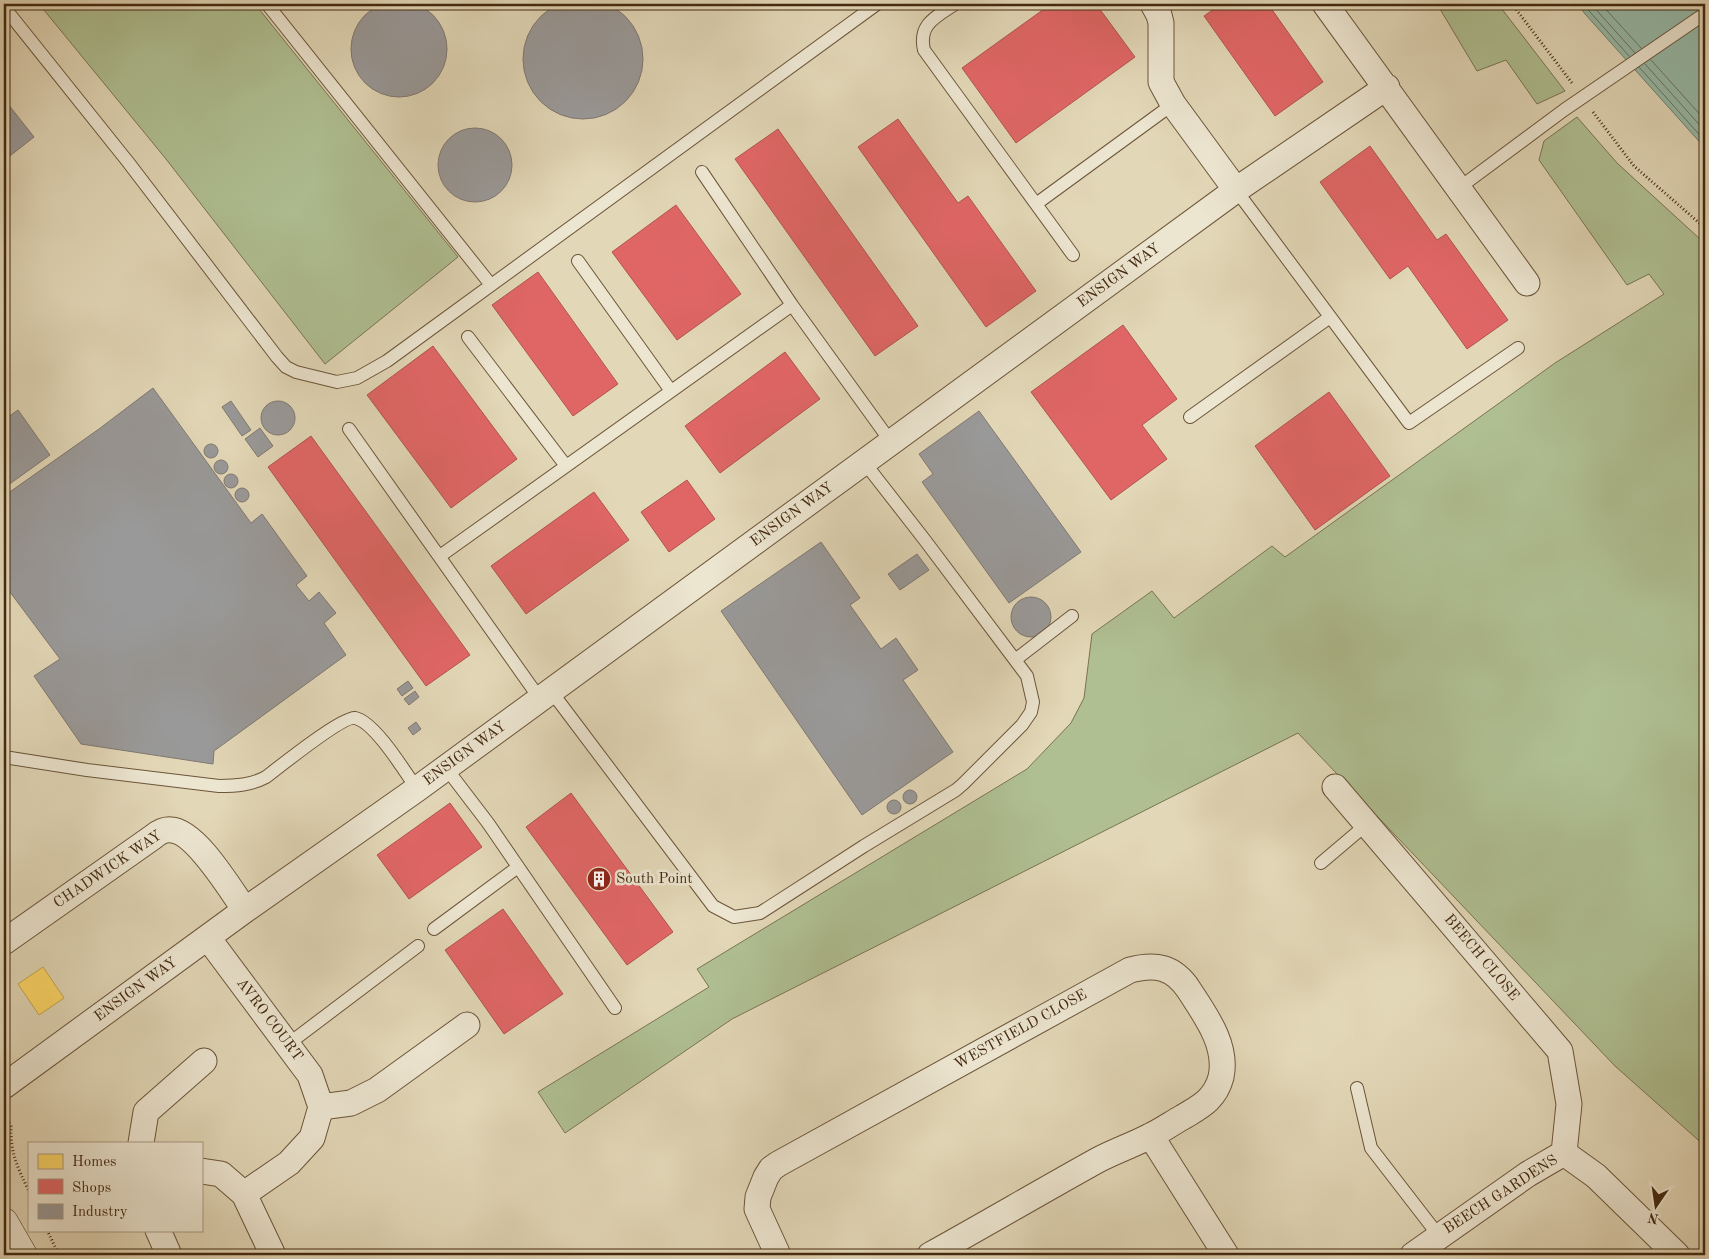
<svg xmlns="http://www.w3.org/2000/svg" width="1709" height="1259" font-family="'Old Standard TT',serif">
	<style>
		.green { fill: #afbf92; stroke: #7a7451 }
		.water { fill: #96baa9; stroke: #75806c }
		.homes { fill: #ffd966; stroke: #c7a44c }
		.shops { fill: #e06666; stroke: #b1544c }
		.industry { fill: #999; stroke: #807870 }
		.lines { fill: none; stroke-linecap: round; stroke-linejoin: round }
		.shore { stroke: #6d725c; stroke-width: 1 }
		.lane-casing { stroke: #6c553a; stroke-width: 14 }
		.street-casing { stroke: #6c553a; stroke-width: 27 }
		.secondary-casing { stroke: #442a10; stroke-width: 29 }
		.path { stroke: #442a10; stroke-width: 3; stroke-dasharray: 1 2.5; stroke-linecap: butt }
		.lane { stroke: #ece5d0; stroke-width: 12 }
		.street { stroke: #ece5d0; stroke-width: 25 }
		.secondary { stroke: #ece5d0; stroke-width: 28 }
		.labels { text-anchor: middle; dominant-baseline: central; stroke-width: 5; stroke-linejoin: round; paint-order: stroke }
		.street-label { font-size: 15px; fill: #442a10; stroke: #ece5d0 }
		.poi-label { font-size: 15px; fill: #442a10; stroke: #ece5d0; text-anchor: start }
	</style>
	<rect width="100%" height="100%" fill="#e2d7b7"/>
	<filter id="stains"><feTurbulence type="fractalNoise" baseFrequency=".004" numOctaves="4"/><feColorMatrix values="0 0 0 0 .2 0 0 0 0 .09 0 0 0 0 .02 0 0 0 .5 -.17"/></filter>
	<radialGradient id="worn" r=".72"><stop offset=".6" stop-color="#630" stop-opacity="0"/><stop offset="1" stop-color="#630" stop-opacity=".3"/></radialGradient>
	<path class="green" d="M39 4H255L458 257 325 364 166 159Z
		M1437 4H1498L1565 91 1537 104 1506 60 1477 71Z
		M1577 117 1617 163 1700 239 1705 246V1146L1615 1066 1298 733 732 1019 565 1133 538 1092 709 987 697 969 1027 769 1071 723 1084 698 1092 634 1152 591 1174 618 1272 546 1285 557 1555 363 1664 294 1649 274 1627 285 1539 160 1544 141Z"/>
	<path class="water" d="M1577 4H1705V148L1586 15Z"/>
	<path class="homes" d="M43 967 64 998 39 1015 18 984Z"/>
	<path class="shops" d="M1051 4H1096L1135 57 1016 143 962 68Z
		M1221 4H1268L1323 82 1275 116 1204 16Z
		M898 119 958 203 968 196 1036 291 986 327 858 147Z
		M778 129 918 326 875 356 735 159Z
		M1370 146 1437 240 1446 234 1508 320 1467 349 1408 266 1390 279 1320 182Z
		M676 205 741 294 677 340 612 252Z
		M538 272 618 384 573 416 492 305Z
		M1123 325 1177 399 1142 425 1167 459 1111 500 1031 392Z
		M433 346 517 459 451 508 367 395Z
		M785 352 820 399 720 473 685 426Z
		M1329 392 1390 476 1315 530 1255 446Z
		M311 436 470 655 426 686 268 467Z
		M687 480 715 519 669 552 641 512Z
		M594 492 629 540 526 614 491 566Z
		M571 793 673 932 627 965 526 827Z
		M450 803 482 847 409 899 377 855Z
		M503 909 563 994 504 1034 445 950Z"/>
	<path class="industry" d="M523 59a60 60 0 1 1 120 0a60 60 0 1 1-120 0Z
		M351 49a48 48 0 1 1 96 0a48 48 0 1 1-96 0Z
		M4 99 34 137 6 159 4 157Z
		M438 165a37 37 0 1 1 74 0a37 37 0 1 1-74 0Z
		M153 388 251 523 262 514 307 576 296 585 309 601 319 592 336 613 324 623 346 655 214 751 213 764 81 744 34 676 60 659 4 584V496L99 429Z
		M261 418a17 17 0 1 1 34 0a17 17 0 1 1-34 0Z
		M231 401 251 430 242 436 222 407Z
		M18 410 50 455 4 488V420Z
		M979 411 1081 552 1009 603 922 482 933 474 919 454Z
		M260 428 273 446 258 457 245 439Z
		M204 451a7 7 0 1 1 14 0a7 7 0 1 1-14 0Z
		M214 467a7 7 0 1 1 14 0a7 7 0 1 1-14 0Z
		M224 481a7 7 0 1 1 14 0a7 7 0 1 1-14 0Z
		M235 495a7 7 0 1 1 14 0a7 7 0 1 1-14 0Z
		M821 542 860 598 850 605 881 649 896 638 918 670 903 680 953 752 862 815 721 611Z
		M917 554 929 570 900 590 888 574Z
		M1011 617a20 20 0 1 1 40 0a20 20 0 1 1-40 0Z
		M408 681 413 688 402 696 397 689Z
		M415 691 419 697 409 705 404 699Z
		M416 722 421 729 413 735 408 728Z
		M903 797a7 7 0 1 1 14 0a7 7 0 1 1-14 0Z
		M887 807a7 7 0 1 1 14 0a7 7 0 1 1-14 0Z"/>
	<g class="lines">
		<path class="shore" d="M1583 4 1629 56
			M1591 4 1635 53
			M1601 4 1641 48
			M1651 60 1705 120
			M1645 64 1705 131
			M1639 67 1705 141"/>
		<g class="lane-casing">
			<path id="lane" d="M267 4 491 285
				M955 4C936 17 918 24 924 50L1073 255
				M4 7 128 162 277 357 286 367 296 372 337 382 357 378 387 361 877 4
				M702 172 792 305 891 442
				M1459 188 1564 110 1700 17
				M1236 190 1409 423 1518 348
				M1036 204 1173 104
				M578 261 671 391
				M468 337 566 466
				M1190 417 1330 317
				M349 429 540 699
				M864 462 924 539 1015 660 1072 616
				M440 556 792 305
				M551 691 713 906 734 917 760 913 864 846 956 790 963 784 1022 725 1031 712 1033 702 1027 676 1015 660
				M4 757 87 770 219 786C236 786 251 785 266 777 279 767 343 716 355 718 375 722 405 772 417 789
				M446 768 488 823 615 1008
				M1321 863 1367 824
				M434 929 518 867
				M287 1045 418 946
				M1357 1088 1371 1148 1439 1236"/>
		</g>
		<g class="street-casing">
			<path id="street" d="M1153 4 1159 15 1161 23V82L1173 104 1236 190
				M1325 4 1527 283
				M1335 787 1560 1051 1569 1104 1564 1153
				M208 938 310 1075 321 1107 312 1138 289 1163 244 1194
				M4 942 153 837C158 833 164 829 171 830 196 831 230 889 245 910
				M4 1086 245 910 417 789 1236 190 1387 87
				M321 1107 351 1103 377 1090 467 1025
				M1151 1136 1226 1255
				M141 1143 146 1112 204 1061
				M201 1171 221 1174 244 1194 273 1255
				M158 1230 169 1255
				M778 1255 757 1209 758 1197 766 1177 771 1169 778 1164 1130 970C1156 963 1174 967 1189 990 1205 1015 1228 1045 1221 1077 1219 1085 1214 1094 1208 1100 1201 1107 1191 1112 1183 1117 1172 1123 1161 1131 1150 1136 1133 1145 1115 1151 1098 1160 1042 1191 986 1224 930 1255
				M1413 1255 1528 1174 1564 1153 1596 1176 1677 1255"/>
		</g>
		<g class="secondary-casing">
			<path id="secondary" d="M4 1222 23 1255"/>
		</g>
		<path class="path" d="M1512 4 1572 83
			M1593 112 1634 166 1705 228
			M4 1118 11 1125C10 1152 17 1167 29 1191
			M47 1230 59 1255"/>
		<use href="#lane" class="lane"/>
		<use href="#street" class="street"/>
		<use href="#secondary" class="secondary"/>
	</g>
	<defs>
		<g id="building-disc" transform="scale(1.25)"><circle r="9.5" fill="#8f2418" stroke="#ece5d0"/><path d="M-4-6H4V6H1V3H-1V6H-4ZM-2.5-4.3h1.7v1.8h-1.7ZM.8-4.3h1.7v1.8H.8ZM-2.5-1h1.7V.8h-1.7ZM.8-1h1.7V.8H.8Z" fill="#fff"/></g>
	</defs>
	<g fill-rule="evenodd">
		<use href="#building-disc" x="599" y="879"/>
	</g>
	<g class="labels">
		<g class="street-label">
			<text transform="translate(1119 276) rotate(-36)">ENSIGN WAY</text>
			<text transform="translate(792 515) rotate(-36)">ENSIGN WAY</text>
			<text transform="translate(465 754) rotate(-36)">ENSIGN WAY</text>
			<text transform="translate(108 870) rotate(-34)">CHADWICK WAY</text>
			<text transform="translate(1481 958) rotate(50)">BEECH CLOSE</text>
			<text transform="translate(136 990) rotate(-36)">ENSIGN WAY</text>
			<text transform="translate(269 1020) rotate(53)">AVRO COURT</text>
			<text transform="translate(1021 1030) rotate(-29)">WESTFIELD CLOSE</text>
			<text transform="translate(1501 1195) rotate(-33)">BEECH GARDENS</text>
		</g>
		<g class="poi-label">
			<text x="616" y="879">South Point</text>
		</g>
	</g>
	<rect width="1709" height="1259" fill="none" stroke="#e2d7b7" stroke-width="20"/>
	<rect x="5" y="5" width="1699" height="1249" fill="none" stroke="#442a10" stroke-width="2.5"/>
	<rect x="10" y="10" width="1689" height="1239" fill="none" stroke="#442a10"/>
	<rect x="28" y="1142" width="175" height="90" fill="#ece5d0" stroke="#a99a83"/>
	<rect x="38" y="1154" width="25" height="15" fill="#ffd966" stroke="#a99a83"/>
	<text x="72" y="1166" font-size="15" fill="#442a10">Homes</text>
	<rect x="38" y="1179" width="25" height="15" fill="#e06666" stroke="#a99a83"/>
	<text x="72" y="1192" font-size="15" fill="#442a10">Shops</text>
	<rect x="38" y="1204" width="25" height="15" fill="#999999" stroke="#a99a83"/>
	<text x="72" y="1216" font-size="15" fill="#442a10">Industry</text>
	<g transform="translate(1656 1206) rotate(193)" stroke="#ece5d0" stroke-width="4" paint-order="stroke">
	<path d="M0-4L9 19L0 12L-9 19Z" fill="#442a10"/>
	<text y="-8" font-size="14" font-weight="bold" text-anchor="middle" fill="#442a10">N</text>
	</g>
	<rect width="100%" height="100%" filter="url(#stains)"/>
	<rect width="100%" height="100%" fill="url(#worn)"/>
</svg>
